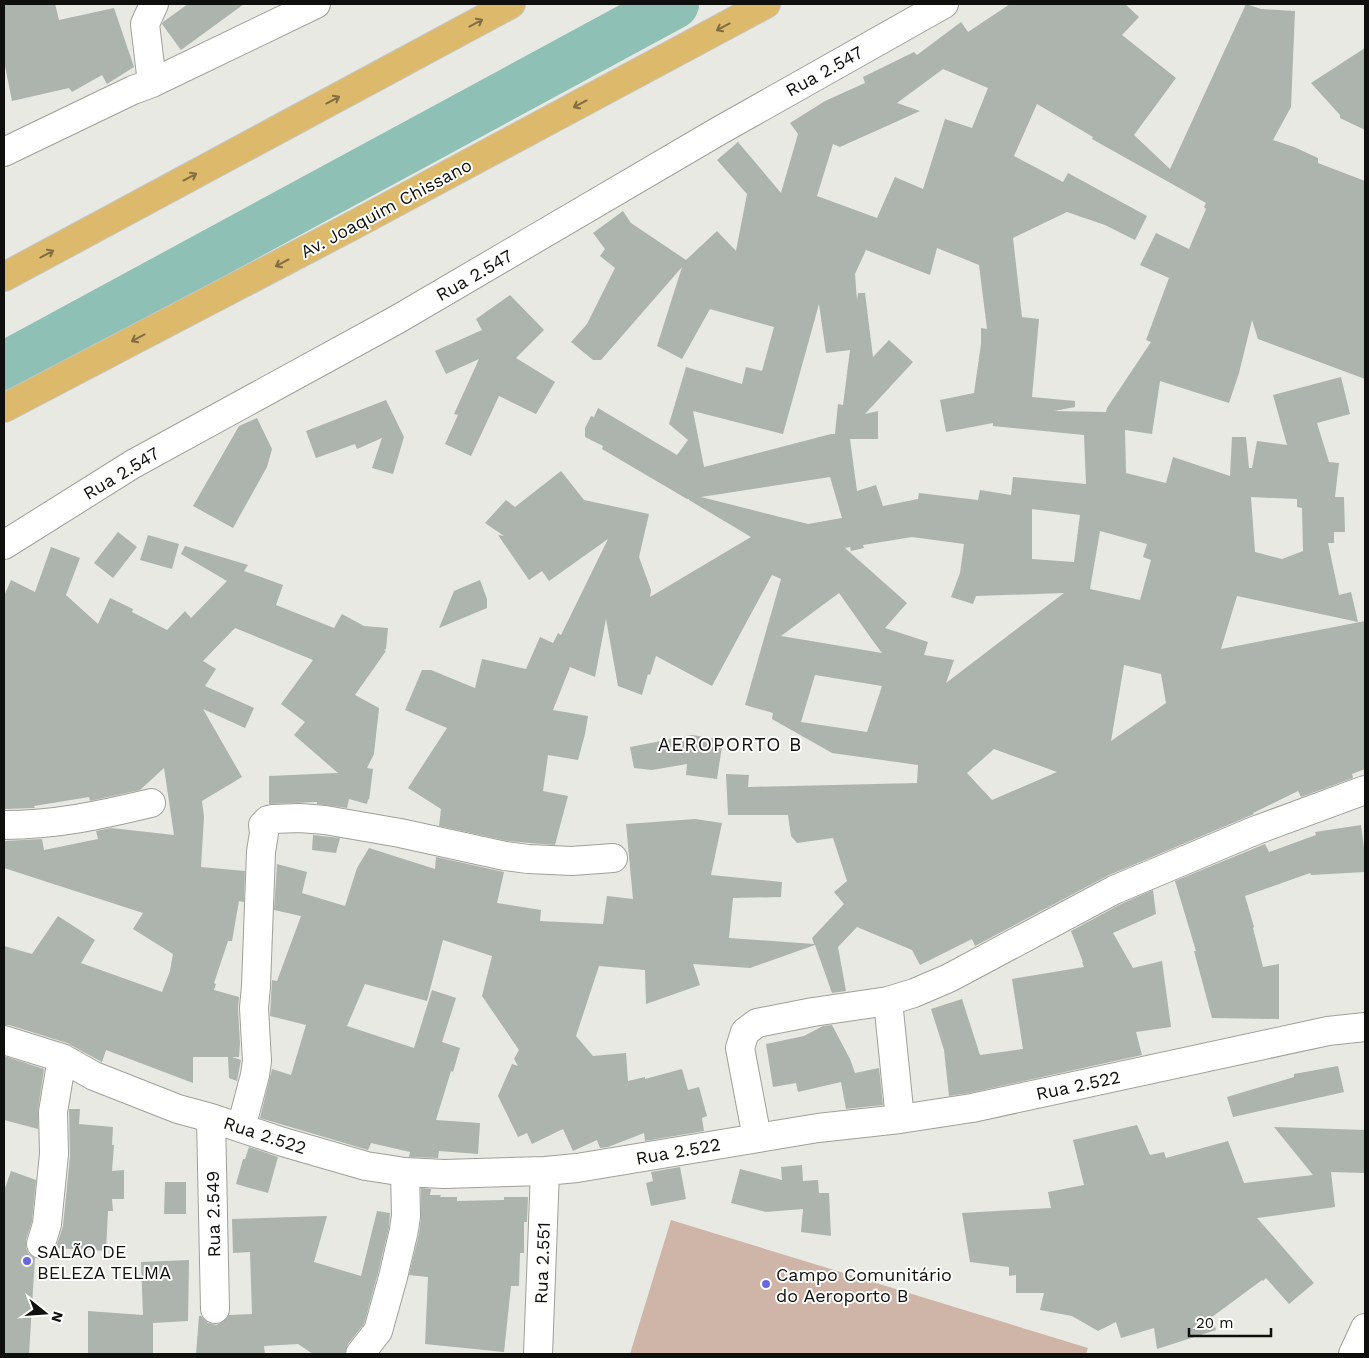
<svg xmlns="http://www.w3.org/2000/svg" width="1369" height="1358" font-family="'Work Sans',sans-serif">
	<style>
		.green { fill: #cfb4a8 }
		.lines { fill: none; stroke-linecap: round; stroke-linejoin: round }
		.river { stroke: #8ec0b5; stroke-width: 50 }
		.building { fill: #adb3ad; fill-rule: evenodd }
		.minor-casing { stroke: #9fa099; stroke-width: 30 }
		.major-casing { stroke: #c5c6c5; stroke-width: 30 }
		.minor { stroke: #fff; stroke-width: 28 }
		.major { stroke: #dcb96b; stroke-width: 28 }
		.oneway { stroke: #806d41 }
		.poi-dot { fill: #6a66e0; stroke: #fffffe; stroke-width: 2 }
		.labels { text-anchor: middle; dominant-baseline: central; stroke-width: 4; stroke-linejoin: round; paint-order: stroke }
		.street-label { font-size: 18px; fill: #0f100d; stroke: #fffffe }
		.poi-label { font-size: 18px; fill: #0f100d; stroke: #fffffe; text-anchor: start }
		.neighbourhood-label { font-size: 19px; letter-spacing: 1px; fill: #0f100d; stroke: #fffffe }
	</style>
	<rect width="100%" height="100%" fill="#e8e9e2"/>
	<path class="green" d="M671 1220 1088 1348 1086 1354H630Z"/>
	<g class="lines">
		<path class="river" d="M4 367 674 4"/>
	</g>
	<path class="building" d="M4 4H55L59 20 114 8 134 67 107 84 102 75 72 92 69 88 12 101 4 61Z
		M188 4H244L181 50 162 24 163 22Z
		M1010 4H1125L1139 17 1122 35 1176 78 1134 135 1170 169 1246 4 1261 9 1295 11 1291 107 1273 140 1294 147 1318 158V163L1365 181V379L1258 339 1252 320 1239 373 1229 403 1160 381 1152 434 1125 430 1126 473 1166 483 1173 457 1230 476 1232 437H1246L1249 468H1252L1257 441 1287 445 1273 395 1341 377 1350 414 1317 423 1329 462 1339 463 1335 497H1344L1345 532H1334V543H1328L1339 595 1351 592 1358 622 1237 596 1221 649 1365 621V769L1352 774 1353 778 1301 797 1298 791 1253 813 1254 814 1107 876 975 946 972 939 920 965 912 950 857 927 838 947 846 991 832 993 815 945 750 968 693 964 700 985 646 1004 645 970 599 966 576 1036 593 1056 626 1053 628 1081 645 1077V1079L682 1069 688 1090 699 1087 707 1116 702 1118 704 1131 645 1141 644 1133 608 1147 600 1148 597 1140 573 1151 563 1129 532 1144 527 1133 518 1137 498 1096 512 1064 518 1066 514 1059 519 1050 482 996 492 956 443 940 427 1001 365 984 347 1026 414 1048 432 990 456 998 442 1042 460 1048 453 1072 451 1071 436 1120 480 1123 478 1154 439 1151 438 1158 409 1157 410 1152 371 1143 368 1150 260 1118 272 1069 291 1075 306 1025 270 1016 272 980 277 981 301 916 274 910 277 864 307 872 302 893 345 906 357 868 369 848 435 869 436 857 504 872 497 903 541 910 540 921 603 924 607 896 633 899 626 824 695 819 722 823 711 875 782 882 781 897 733 898 729 938 814 944 812 938 844 904 834 892 847 881 833 838 797 843 791 836 788 815H728L726 774 749 775 748 787 917 783 918 765 832 753 772 719 773 713 745 705 781 579 772 575 712 686 656 656 650 675 648 674 642 695 618 686 606 619 595 677 570 667 553 710 588 716 585 734 578 760 548 755 543 791 568 796 555 845 529 843 508 841 439 826 441 809 408 788 447 728 405 710 422 670H431L475 688 482 659 526 669 540 637 553 643 558 633 561 635 608 539 549 581 542 571 529 580 498 535 504 536 485 523 506 500 515 507 561 471 584 500 649 514 639 557 651 590 650 597 751 537 689 500V499H687L602 449 603 446 585 437V428L591 416 594 417 598 408 677 455 688 440 669 424 686 367 742 384 746 367 762 371 774 327 710 309 682 359 657 346 682 267 601 360H593L571 342 587 324 615 268 600 256 605 249 593 233 623 211 631 223 686 260 717 231 736 251 747 194 717 160 738 142 781 193 798 134 790 123 825 101 865 83 863 77 914 52 917 55 961 22 968 32ZM943 69 988 88 972 128 945 119 923 189 895 177 877 218 817 196 833 144 840 147 920 111 897 103ZM1037 104 1093 137 1092 139 1206 203 1204 207 1206 209 1189 249 1156 233 1140 265 1169 278 1146 340 1151 342 1107 408 1106 412 1054 411 1075 407V401L1032 397 1039 319 1022 317 1013 238 1067 212 1105 225 1135 240 1147 216 1068 173 1063 182 1014 156ZM937 248 979 265 987 329 981 328V344L974 393 940 400 946 432 993 423V426L1084 435 1086 484 1013 477 1011 495 980 490 978 500 919 493 918 499 883 506 876 485 857 491 850 439H878V411L865 414 913 362 889 340 873 357 865 293H858L857 300 855 274 866 250 930 275ZM819 304 826 353 850 350 843 405 838 404 835 434H831L704 467 693 411 783 434ZM830 477 842 518 808 524 701 497ZM1251 497 1297 499V507L1302 508 1303 551 1282 559 1255 552ZM1032 509 1080 515 1074 562 1032 559ZM1100 531 1147 544 1143 557 1151 560 1140 600 1090 589ZM912 537 964 544 960 573 951 597 973 604 976 596 1064 593 946 683 954 660 924 655 928 642 885 628 907 603 845 548 850 547 851 551 864 548 863 545ZM839 593 873 641 882 653 781 636ZM1124 665 1161 674 1166 703 1111 741ZM815 675 882 686 867 732 801 722ZM994 749 1057 772 992 800 967 773Z
		M1365 48V130L1340 118V115L1311 83Z
		M510 295 544 330 516 358 555 382 536 414 499 396 471 456 445 444 458 415 454 414 479 359 446 374 435 351 482 330 476 319Z
		M386 400 404 437 393 474 372 468 382 438 357 449 355 444 316 458 306 431Z
		M257 418 272 449 267 467 233 528 193 506 239 426Z
		M118 532 137 547 113 578 94 563Z
		M148 535 179 544 172 569 140 560Z
		M185 546 248 565 244 571 283 585 276 605 334 628 342 614 364 626 388 628 386 649 384 650 386 651 355 695 379 708 374 754 367 768 373 769 369 800 368 799 367 804 349 799 347 808 317 804V802L269 804V776L338 773 294 735 305 722 281 704 313 660 235 628 203 661 216 669 205 686 254 708 245 728 203 709 242 777 202 801 204 817 201 867 245 871 244 902 239 901 232 941H228L214 983 216 984 214 990 239 997 238 1009 240 1043 239 1057H232L241 1060 237 1081 229 1078 228 1057H193V1083L106 1050 102 1062 67 1043 9 1025H4V946L32 954 58 916 95 940 81 963 162 992 170 971 173 954 133 929 143 913 4 868V841L42 839 44 850 98 839 96 831 111 828 174 835 164 768 140 790 90 801 89 797 34 806 35 808 4 809V596L11 580 35 592 51 547 80 558 66 595 98 624 110 598 133 609 132 612 167 630 185 611 191 618 227 581 181 554Z
		M480 580 487 599V608L439 628 454 591Z
		M692 735 723 740 717 779 686 775 687 764 652 770 634 768 630 747Z
		M1361 825 1365 855V872L1311 875 1310 873 1245 896 1254 927 1253 928 1263 967 1279 964V1019L1212 1018 1194 951H1196L1175 881 1265 844 1269 852 1316 835 1315 832Z
		M313 835 340 838 336 853 312 850Z
		M1153 890 1156 914 1113 933 1133 968 1162 961 1171 1027 1136 1032 1142 1055 969 1093 949 1096 944 1050 931 1009 962 999 980 1055 1023 1049 1012 979 1084 967 1082 962H1083L1071 931 1121 904Z
		M832 1025 850 1059 855 1073 879 1068 883 1105 846 1109 841 1082 798 1092 796 1083 773 1087 766 1044 804 1036 823 1026Z
		M4 1056 44 1069 38 1110V1129L4 1120Z
		M1338 1066 1344 1092 1233 1117 1227 1097 1294 1077V1074Z
		M69 1109H80L79 1124 113 1127 112 1145H114L112 1171 124 1170V1199H112L113 1211H108L106 1251 56 1248 63 1226 70 1156Z
		M1137 1125 1150 1155 1164 1152 1166 1158 1228 1141 1244 1183 1313 1175 1274 1127 1365 1130V1173L1331 1172 1335 1207 1257 1218 1314 1283 1289 1304 1266 1278 1263 1281 1262 1280 1212 1317 1216 1330 1157 1349 1154 1328 1121 1338 1116 1322 1098 1331 1072 1316 1040 1310 1044 1293H1016V1275L1009 1276V1267L970 1262 962 1213 1051 1208 1048 1192 1084 1185 1073 1140Z
		M249 1147 278 1157 268 1193 236 1184 243 1159H245Z
		M802 1165 803 1181 818 1180 819 1193H829L831 1236 801 1232 803 1209 766 1212 731 1203 740 1169 782 1180 781 1167Z
		M680 1167 686 1199 651 1206 646 1183 653 1181 651 1172Z
		M11 1171 36 1180 32 1221 26 1240V1248L29 1254 35 1258 29 1354H4V1191Z
		M165 1182H186V1214H164Z
		M421 1188 431 1189 430 1195H441L440 1197H457V1201L504 1200V1197H528L527 1222H524V1253H520L519 1286H511L504 1352 425 1344 428 1277 409 1275 419 1234 421 1218Z
		M377 1211 390 1213 389 1227 378 1273 364 1324 348 1344 345 1354H313L298 1344 264 1346 265 1354H196L199 1316H201L208 1323 216 1325 223 1322 229 1315 252 1314 250 1252 233 1253 232 1219 327 1216 314 1262 361 1276Z
		M189 1260 188 1321 153 1323V1354H88V1311L143 1315 141 1262Z"/>
	<g class="lines">
		<g class="minor-casing">
			<path id="minor" d="M152 83 145 24 154 4
				M4 152 133 90 152 83 316 4
				M4 545 133 464 398 319 717 132 944 4
				M4 825C56 825 101 815 151 803
				M888 1001 900 1119
				M4 1040 62 1058 94 1076 178 1109 211 1118 283 1142 366 1166 405 1172 444 1174 545 1171 577 1168 818 1128 900 1119 972 1108 1328 1031 1365 1027
				M211 1118 215 1309
				M241 1128 255 1075 257 1061 254 1008 256 986 261 852 264 833 263 825 268 820 273 819 300 818 325 820 400 833 505 856 528 859 572 861 613 858
				M757 1138 740 1048 745 1032 757 1023 813 1012 888 1001 914 993 949 978 1114 890 1254 831 1365 790
				M41 1244 47 1224 54 1154 53 1112 62 1058
				M360 1354 378 1331 393 1277 404 1230 406 1216 405 1172
				M538 1354 545 1171
				M1353 1354 1365 1328"/>
		</g>
		<g class="major-casing">
			<path id="major" d="M4 277 511 4
				M4 408 350 227 766 4"/>
		</g>
		<use href="#minor" class="minor"/>
		<use href="#major" class="major"/>
	</g>
	<defs><path id="oneway-shaft" d="M-6 0H5M1.5-3L5.5 0L1.5 3" fill="none" stroke-width="1.6" stroke-linecap="round" stroke-linejoin="round" transform="scale(1.25)"/></defs>
	<g class="oneway">
		<use href="#oneway-shaft" transform="translate(476 23) rotate(-28)"/>
		<use href="#oneway-shaft" transform="translate(723 27) rotate(152)"/>
		<use href="#oneway-shaft" transform="translate(333 100) rotate(-28)"/>
		<use href="#oneway-shaft" transform="translate(580 104) rotate(152)"/>
		<use href="#oneway-shaft" transform="translate(190 177) rotate(-28)"/>
		<use href="#oneway-shaft" transform="translate(47 254) rotate(-28)"/>
		<use href="#oneway-shaft" transform="translate(282 263) rotate(152)"/>
		<use href="#oneway-shaft" transform="translate(138 338) rotate(152)"/>
	</g>
	<g class="poi-dot">
		<circle cx="27" cy="1261" r="5"/>
		<circle cx="766" cy="1284" r="5"/>
	</g>
	<g class="labels">
		<g class="street-label">
			<text transform="translate(824 71) rotate(-29)">Rua 2.547</text>
			<text transform="translate(386 208) rotate(-28)">Av. Joaquim Chissano</text>
			<text transform="translate(474 275) rotate(-30)">Rua 2.547</text>
			<text transform="translate(121 473) rotate(-31)">Rua 2.547</text>
			<text transform="translate(1078 1085) rotate(-12)">Rua 2.522</text>
			<text transform="translate(265 1135) rotate(18)">Rua 2.522</text>
			<text transform="translate(678 1151) rotate(-10)">Rua 2.522</text>
			<text transform="translate(213 1214) rotate(-91)">Rua 2.549</text>
			<text transform="translate(542 1263) rotate(-88)">Rua 2.551</text>
		</g>
		<g class="poi-label">
			<text x="37" y="1251">SALÃO DE<tspan x="37" dy="21">BELEZA TELMA</tspan></text>
			<text x="776" y="1274">Campo Comunitário<tspan x="776" dy="21">do Aeroporto B</tspan></text>
		</g>
		<g class="neighbourhood-label">
			<text x="730" y="744">AEROPORTO B</text>
		</g>
	</g>
	<rect width="1369" height="1358" fill="none" stroke="#0f100d" stroke-width="10"/>
	<g transform="translate(45 1313) rotate(107)" stroke="#fffffe" stroke-width="4" paint-order="stroke">
	<path d="M0-4L9 19L0 12L-9 19Z" fill="#0f100d"/>
	<text y="-8" font-size="14" font-weight="bold" text-anchor="middle" fill="#0f100d">N</text>
	</g>
	<path d="M1189 1328v8h82v-8" fill="none" stroke="#0f100d" stroke-width="2.5"/>
	<text x="1196" y="1328" font-size="15" fill="#0f100d" stroke="#fffffe" stroke-width="4" paint-order="stroke">20 m</text>
</svg>
